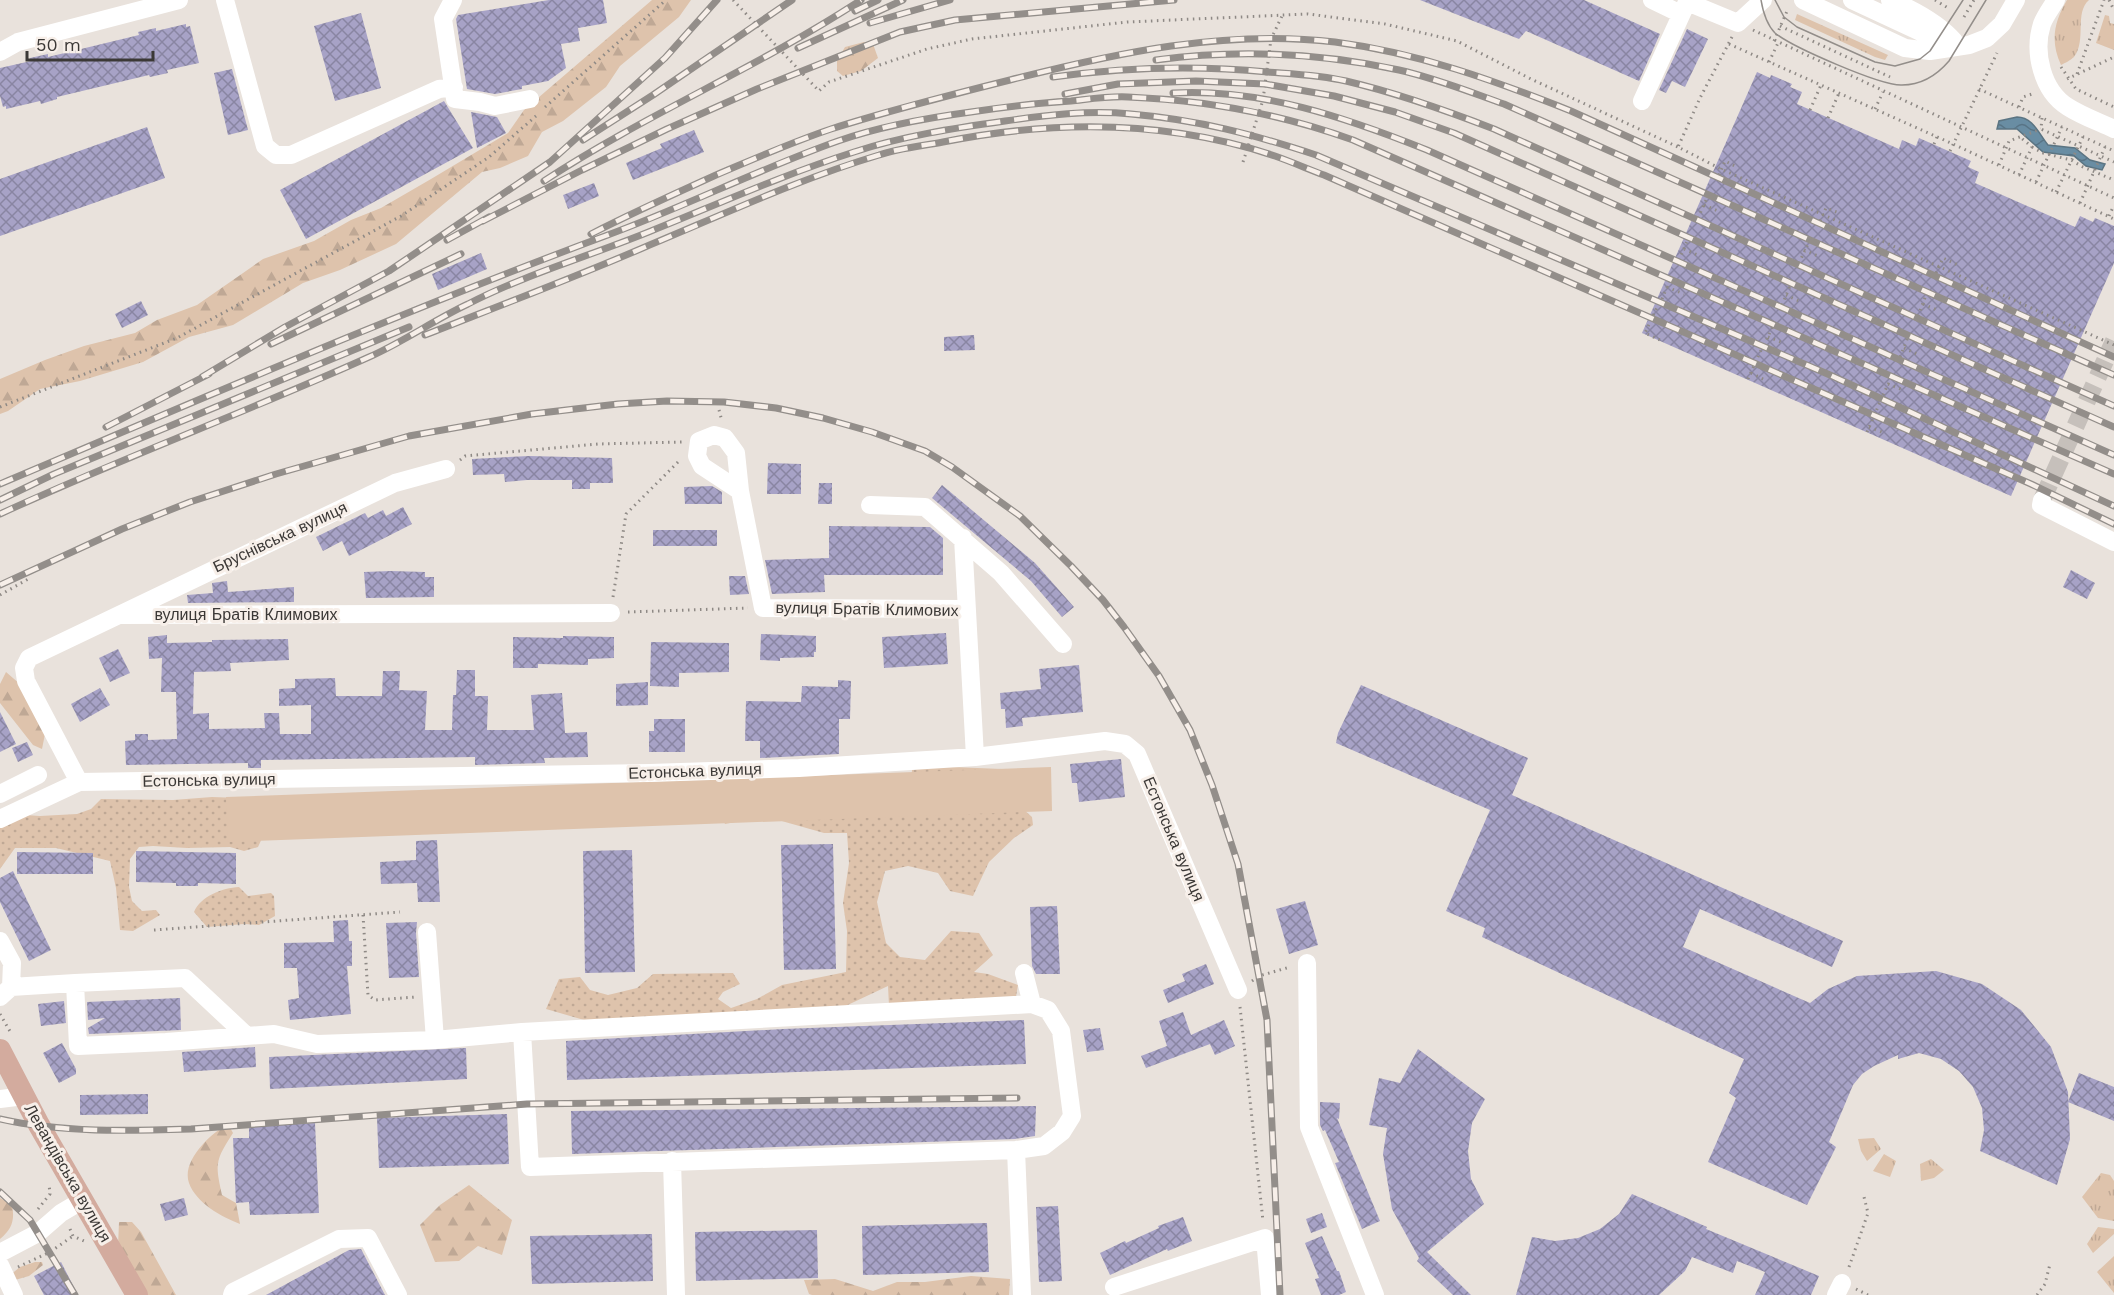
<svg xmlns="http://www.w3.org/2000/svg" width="2114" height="1295" font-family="'Work Sans',sans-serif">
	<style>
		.grass { fill: url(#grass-tufts) }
		.forest { fill: url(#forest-firs) }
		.park { fill: url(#park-dots) }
		.garden { fill: #dec3ac }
		.water { fill: url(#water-waves); stroke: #5b7482; stroke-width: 1.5 }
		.building { fill: url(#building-cross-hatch) }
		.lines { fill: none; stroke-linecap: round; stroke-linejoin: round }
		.minor-tunnel { stroke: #c6c0bb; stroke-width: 18; stroke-dasharray: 18 9; stroke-linecap: butt }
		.path { stroke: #8e8985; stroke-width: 3; stroke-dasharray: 1.5 4.5; stroke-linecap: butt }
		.minor { stroke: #fff; stroke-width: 18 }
		.major { stroke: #d3ab9e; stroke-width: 22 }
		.tram { stroke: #938e8a; stroke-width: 1.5 }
		.rail-casing { stroke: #938e8a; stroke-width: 7 }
		.rail { stroke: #f7efe9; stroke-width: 4.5; stroke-dasharray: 14; stroke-linecap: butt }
		.labels { text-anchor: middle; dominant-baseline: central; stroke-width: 6; stroke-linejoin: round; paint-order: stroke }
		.street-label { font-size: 16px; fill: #3b3836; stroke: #f7efe9 }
	</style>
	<defs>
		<pattern id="grass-tufts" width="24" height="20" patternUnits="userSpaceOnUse" patternTransform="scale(1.5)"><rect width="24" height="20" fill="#dec3ac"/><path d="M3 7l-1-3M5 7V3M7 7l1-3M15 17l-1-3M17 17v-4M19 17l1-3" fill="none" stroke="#bfa895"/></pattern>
		<pattern id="forest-firs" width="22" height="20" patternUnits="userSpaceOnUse" patternTransform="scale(1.5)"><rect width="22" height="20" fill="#dec3ac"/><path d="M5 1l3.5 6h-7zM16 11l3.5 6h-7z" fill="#bfa895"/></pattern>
		<pattern id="park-dots" width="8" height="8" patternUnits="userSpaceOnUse" patternTransform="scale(1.5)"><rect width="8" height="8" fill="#dec3ac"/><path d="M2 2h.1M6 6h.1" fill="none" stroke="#bfa895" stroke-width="1.8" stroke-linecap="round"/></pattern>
		<pattern id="water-waves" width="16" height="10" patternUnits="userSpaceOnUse" patternTransform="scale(1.5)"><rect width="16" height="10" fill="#698da3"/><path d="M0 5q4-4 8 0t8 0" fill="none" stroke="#587486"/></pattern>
		<pattern id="building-cross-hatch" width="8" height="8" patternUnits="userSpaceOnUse" patternTransform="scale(1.5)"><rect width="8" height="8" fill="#a7a2c6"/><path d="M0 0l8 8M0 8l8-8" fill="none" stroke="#8985a2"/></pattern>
	</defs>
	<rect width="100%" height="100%" fill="#e9e2dc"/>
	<path class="grass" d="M2067 0H2089C2074 13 2087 40 2074 57 2071 60 2065 63 2061 65 2050 41 2054 22 2067 0Z
		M1797 14 1888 55 1885 60 1875 57 1795 20Z
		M2105 15 2109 16 2110 23 2114 24V50L2096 43Z
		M1874 1138 1881 1149 1867 1161 1861 1151 1858 1139Z
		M1884 1154 1896 1161 1890 1177 1873 1171Z
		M1931 1159 1944 1170 1934 1178 1921 1181 1920 1164Z
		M2101 1173 2110 1175 2114 1181V1221L2098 1218 2082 1197Z
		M2098 1227 2114 1229V1234L2093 1253 2087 1244Z
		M2114 1256V1293L2097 1272Z"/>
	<path class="forest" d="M652 0H691L679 17 620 66 606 87 563 121 542 132 528 156 500 168 482 172 396 244 340 270 303 283 233 325 189 337 143 362 80 381 40 389 8 411 0 414V379L45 360 84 346 135 333 157 320 197 305 263 259 314 241 351 220 381 208 431 179 508 133 524 110Z
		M864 42 873 44 878 58 861 71 843 76 837 71V61L845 47Z
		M6 672 28 691 46 729 42 749 33 745 0 703V684Z
		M228 1124 233 1133C215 1161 215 1163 222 1195L236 1203 240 1224C222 1217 196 1203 189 1183 181 1161 211 1133 228 1124Z
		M469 1185 512 1220 502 1255 478 1246 459 1261 435 1262 420 1225 440 1205Z
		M0 1198 12 1205C15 1220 12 1229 0 1239Z
		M119 1222H132L141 1232 176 1295H146L118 1246Z
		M35 1262H42L43 1265 29 1276 15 1280 9 1276 20 1267Z
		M971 1276 1010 1279 1009 1295H812L809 1294 804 1280 835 1279 873 1291 897 1282H925Z"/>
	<path class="park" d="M928 766 1002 769 1014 801 1032 817 1033 825 1014 838 989 862 973 896 950 891 938 873 908 866 885 871 877 902 886 943 900 957 925 960 951 931 979 933 993 955 974 972 988 974 1018 985 1015 1002 889 1006 888 986 837 1010 591 1022 546 1009 559 979 580 977 590 990 608 995 637 988 653 974 733 973 740 984 723 992 718 999 731 1008 757 999 782 985 846 972 847 931 843 903 849 863 847 833H824L764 816 725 824 718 810 909 815 912 770Z
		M212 797 240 798 264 834 258 847 244 851 230 847 187 848 153 846 139 847 130 859 129 887 132 901 142 911 156 910 160 915 133 931 120 930 116 888 110 861 56 848H15L0 869V821L25 815 40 816 77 814 91 809 101 799 173 800Z
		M239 887 248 896 271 893 274 896 275 916 259 925 244 924 207 927 194 912C201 896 222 888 239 887Z"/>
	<path class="garden" d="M1051 767 1052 811 228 842 226 797Z"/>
	<path class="water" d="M2017 117C2033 117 2039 134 2048 145L2075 148 2090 160 2105 164 2102 170 2086 166 2074 156 2043 152 2017 129H1997L1999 121Z"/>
	<path class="building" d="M549 0H603L607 23 578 28 580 41 561 44 566 68 548 81 522 86V89L495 94 467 89 456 19 458 15Z
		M1420 0H1584L1660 34 1639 81 1526 31 1519 39Z
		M361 13 381 88 335 101 314 26Z
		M186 24V27L190 26 199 63 167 70 168 73 150 77 149 75 57 97V99L41 104 40 101 6 109V106L3 107 0 96V68L31 61 30 58 48 54V57L139 35 138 32 156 28V31Z
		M1687 29 1708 39 1685 87 1672 81 1666 93 1659 90Z
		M232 69 248 130 228 135 214 73Z
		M1757 72 1770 78 1771 75 1792 84 1790 87 1802 92 1797 104 1899 149 1902 140 1916 146 1919 138 1971 161 1968 167 1979 172 1975 183 2075 227 2080 216 2093 222 2095 218 2114 226V263L2011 496 1642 333Z
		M444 101 473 148 306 239 280 190Z
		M471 112 497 117 506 133 477 148Z
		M147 127 165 178 0 236V179Z
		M694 130 704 152 633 180 626 163 662 148 660 144Z
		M594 183 599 196 568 209 563 195Z
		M481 253 487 269 438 290 432 274Z
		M141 301 148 315 122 328 115 314Z
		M974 335 975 350 944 351V337Z
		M529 456 612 458 613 483H590V489H572V480H527L505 482 504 474 473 475 472 459Z
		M768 463 801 464V494H767Z
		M819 483H832V504H818Z
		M942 485 1035 563 1074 607 1062 617 1031 581 932 498Z
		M712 486 722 492V504H685L684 487Z
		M403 507 412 524 349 556 342 541 323 551 316 537 365 513 368 518 383 510 386 516Z
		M829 526 930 527 943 538V575H824L825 592 772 594 765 560 829 558Z
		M653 530H717V546H653Z
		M2071 570 2095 583 2087 599 2063 587Z
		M391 571 425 572V577H434V597L366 598 364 572Z
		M729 576H745L749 594 730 595Z
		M227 581 228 592 294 587V602L188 603 187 595 213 593 212 583Z
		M946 633 948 664 884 668 882 637Z
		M761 634 816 636V652H814V657L780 658V661L760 660Z
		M167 635V643L212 642V640L288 639 289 660 230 663 231 671 194 672 193 714 209 713V729L265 728 264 713H279L280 734H311V705L279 706V689L295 688V679L335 678 336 696H382L383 671H400L399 690 427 691 425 730H452L453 695H456L457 670H475V696H488L487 730H534L531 695 562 693 565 733 587 732 588 757 544 758 545 763 475 765V757L261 760V768H248V763L126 765 125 741 135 740V734H148V740L177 739 176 692H161L162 658 149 659 148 637Z
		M563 636 614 637V658L588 659V665L538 664V668H513V637L563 638Z
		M651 642 729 643V672L679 673V687L650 686Z
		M118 649 130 673 110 682 99 658Z
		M1079 665 1083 712 1022 718 1023 726 1006 728 1005 709H1001L1000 693 1041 689 1039 669Z
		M838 680 851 681 850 719H839V754L760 758V741H745L746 701 801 702 802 686 838 687Z
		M648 682V705L616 706V684Z
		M1361 685 1528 758 1512 795 1843 941 1832 967 1700 909 1683 947 1810 1003 1828 989 1857 976 1936 971 1982 984 2021 1010 2051 1047 2068 1092 2070 1139 2057 1185 1980 1151 1984 1130 1982 1108 1973 1087 1959 1071 1941 1059 1919 1053 1898 1059V1055L1874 1066 1862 1074 1853 1085 1829 1142 1836 1147 1807 1205 1708 1162 1736 1098 1729 1093 1744 1059 1482 937 1485 928 1446 911 1490 810 1336 743 1338 733Z
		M100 688 110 705 80 722 71 704Z
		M0 712 16 744 0 752Z
		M654 719H685V752H649V731H654Z
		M27 742 33 755 18 762 12 748Z
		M1121 759 1125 797 1079 802 1077 783H1072L1070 764Z
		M437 840 440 902H418L417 883 381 884 380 862 416 860V841Z
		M833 844 836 969 784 970 781 845Z
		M632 850 635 972 585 973 583 851Z
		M136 851 236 853V884L198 883V886H176V883L136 882Z
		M17 852 93 853V874H17Z
		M13 871 51 950 29 961 0 902V878Z
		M1305 901 1318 945 1289 954 1276 909Z
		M1057 906 1060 974H1036L1032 966 1030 907Z
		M348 920 349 941H352V966H347L351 1014 290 1020 288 1000 299 998 297 968H284V943L334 942 333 921Z
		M417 922 416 933 419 977 389 978 386 923Z
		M1206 964 1214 984 1168 1003 1163 990 1185 981 1182 974Z
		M180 998 181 1030 89 1034 88 1028 105 1018 88 1020 87 1002Z
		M64 1001 66 1023 41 1026 38 1004Z
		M1183 1012 1191 1035 1224 1020 1235 1046 1215 1055 1210 1044 1146 1068 1141 1056 1167 1046 1159 1021Z
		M1024 1020 1026 1064 567 1080 566 1041 783 1029Z
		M1100 1028 1104 1050 1087 1052 1083 1030Z
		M62 1043 76 1069V1074L59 1083 43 1053Z
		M255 1047 256 1067 184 1072 182 1052Z
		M466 1048 467 1079 270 1089 269 1057Z
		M1418 1049 1485 1099 1472 1123 1468 1151 1471 1179 1484 1204 1427 1252 1471 1295H1453L1417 1261 1419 1258 1392 1209 1383 1154 1387 1128 1369 1125 1379 1078 1400 1083Z
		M2079 1073 2114 1087V1121L2068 1102Z
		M148 1094V1114L80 1115V1095Z
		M1320 1102 1340 1103 1339 1119 1337 1118 1380 1221 1362 1229 1335 1163 1339 1162 1325 1130 1323 1131 1320 1125Z
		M1036 1106 1035 1136 1015 1139 572 1154 571 1111Z
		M507 1114 509 1164 379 1168 377 1118Z
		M315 1123 319 1213 250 1215 249 1202 236 1203 233 1138H249V1126Z
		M1632 1194 1707 1227 1706 1229 1819 1276 1811 1295H1755L1765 1272 1737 1261 1733 1273 1692 1257 1685 1271 1659 1295H1516L1532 1237 1555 1241 1578 1238 1600 1229 1619 1214Z
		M184 1198 188 1215 165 1221 160 1204Z
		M1058 1206 1062 1281 1039 1282 1036 1207Z
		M1322 1213 1327 1227 1311 1233 1306 1219Z
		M1183 1217 1192 1241 1168 1251 1167 1249 1110 1275 1100 1253 1125 1241 1126 1243 1159 1228 1158 1226Z
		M987 1223 989 1272 863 1275 862 1226Z
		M817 1230 818 1278 696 1281 695 1232Z
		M652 1234 653 1281 532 1284 530 1236Z
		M1322 1236 1337 1271H1339L1346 1292 1339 1295H1321L1315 1279 1319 1278 1305 1243Z
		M361 1249 385 1295H266L349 1250Z
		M61 1262 78 1295H44L34 1276Z"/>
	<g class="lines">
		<path class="minor-tunnel" d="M2042 500 2114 341"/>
		<path class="path" d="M733 0 819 91 829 82 927 49 972 39 1127 22 1308 14 1385 24 1457 41 1531 79 1678 147
			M1935 0 1948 8
			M2109 0 2114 10
			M1964 17 1974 0
			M1780 26 1890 77
			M1753 30 2114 198
			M1732 37 1700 98 1678 147 1721 169 2114 345
			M1774 41 1788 9
			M1729 44 1953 144 2114 219
			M1769 62 1778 43
			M2061 67 2076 89 2114 107
			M2077 74 2104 0
			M2067 79 2114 57
			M1979 89 2114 151
			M545 107 666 0
			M2019 107 2023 97 2032 94
			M1875 109 1883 92
			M1810 110 1821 85
			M1828 118 1839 93
			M2042 118 2041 129 2114 162
			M1934 144 1937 137
			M2032 147 2043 153 2071 160 2083 167 2114 180
			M1950 151 1997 53
			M1243 162 1263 100 1271 39 1282 16
			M1999 165 2009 141 2041 129
			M1719 175 1725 161 1735 166
			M2019 175 2032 147 2020 137
			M2036 182 2062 127
			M2056 192 2083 137
			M2080 203 2105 147
			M1704 205 1718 211
			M2109 216 2114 205
			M1698 218 1707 198
			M1820 221 1826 208 1839 213
			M1684 249 1700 256
			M1804 250 1818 256
			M1679 260 1688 239
			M1799 263 1808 244
			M1936 273 1943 258 1958 265
			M1667 287 1684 294
			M1786 295 1799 301
			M1662 299 1670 280
			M1659 303 1645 333 1662 341
			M1923 304 1937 310
			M1782 305 1790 286
			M1918 316 1926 295
			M1768 337 1781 342
			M1764 345 1773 326
			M1904 348 1917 354
			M1900 357 1908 337
			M1751 373 1765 380
			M1748 379 1762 348
			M1888 384 1903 390
			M1883 395 1891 378
			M0 407 177 338 401 216 489 157 536 116
			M719 410 722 421
			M1869 427 1884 433
			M1867 432 1881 400
			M460 460 465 456 598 444 682 442
			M0 595 30 578
			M613 597 626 514 681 459
			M628 612 748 608
			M363 915 368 995 375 1000 416 997
			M154 930 400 912
			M1252 981 1259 976 1290 967
			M1240 1007 1263 1221
			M0 1014 11 1033
			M38 1209 50 1194 49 1184
			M70 1229 73 1236 84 1241
			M18 1267 50 1252 73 1236
			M1849 1267 1868 1213 1863 1193
			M1856 1289 1868 1295
			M2037 1295 2045 1284 2050 1264"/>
		<path class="minor" d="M225 0 265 146 276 155H291L439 89 454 87
			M453 0 443 19 455 99 480 102 495 106 530 99
			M1652 0 1681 14
			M1803 0 1905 48 1930 51 1969 45 1987 38 2002 24 2016 0
			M1852 0 1938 40 1955 45
			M1890 0C1914 10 1937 22 1954 41
			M2056 0C2051 8 2045 16 2042 24 2033 52 2042 91 2068 107 2082 116 2099 122 2114 129
			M0 52 18 42 179 0
			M1642 101 1687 2 1738 23 1763 0
			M740 491 736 453 725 438 714 435 699 441 697 456 702 466 740 491 763 608 966 609
			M2042 500 2041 505 2114 542
			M870 505 925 507 1001 573 1063 644
			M963 538 975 757
			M122 615 611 613
			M79 782 26 681 24 668 29 658 395 483 446 469
			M0 794 38 775
			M0 819 79 782 650 773 799 768 975 757 1105 741 1125 744 1137 754 1238 990
			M427 932 435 1040 522 1032
			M0 941 12 963 11 987 0 997
			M1307 963 1309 1127 1375 1295
			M1024 973 1032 1004
			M11 987 75 983
			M1032 1004 1048 1010 1061 1031 1072 1116 1062 1132 1044 1146 1016 1150 530 1167 522 1032Z
			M247 1036 185 978 75 983 78 1046 166 1042 274 1034 317 1044 435 1040
			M0 1099 24 1096
			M1016 1150 1022 1295
			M672 1161 676 1295
			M0 1253 38 1233 61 1213 83 1200
			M0 1265 14 1295
			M1114 1287 1265 1238 1270 1295
			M232 1295 233 1292 339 1239 368 1238 398 1295
			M1836 1295 1842 1283"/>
		<path class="major" d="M0 1050 39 1125 137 1295"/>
		<path class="tram" d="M1761 0C1763 12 1766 24 1775 33 1792 47 1881 86 1902 85 1921 85 1937 75 1949 61L1986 0
			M1775 0 1784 17 1797 27 1875 62 1895 66 1920 59 1930 51 1963 0"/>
		<g class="rail-casing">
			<path id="rail" d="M855 11 878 0
				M870 23 950 0
				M798 48 903 0
				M1156 60C1237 49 1320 53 1399 70 1435 78 1470 92 1504 104L2114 375
				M1053 77C1125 67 1196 65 1268 72 1294 74 1320 75 1346 81 1397 93 1445 110 1494 129L2114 406
				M1173 93C1261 88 1347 118 1427 150L2114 455
				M1065 94 1118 84 1196 81 1265 84 1334 96 1395 112 1454 133 2114 427
				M583 140 653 95 792 0
				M544 181C646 114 759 67 861 0
				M483 221 582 170 667 129 757 89 900 32 955 20 1174 0
				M591 234C632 213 674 194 716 175 754 159 792 142 831 129 890 110 950 95 1010 80 1116 53 1225 29 1335 42 1419 53 1493 80 1571 111L2114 357
				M447 240 489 217
				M425 335C499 306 573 278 645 247 722 215 799 179 879 155 899 148 922 146 943 142 1054 120 1168 120 1275 156 1292 162 1308 169 1324 175L2031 484 2114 524
				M271 344 461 254
				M202 377 285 327 389 271 550 162 665 58 717 0
				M106 427 209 374
				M0 484C201 399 401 312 605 236 684 207 759 169 838 141 881 126 926 118 971 112 1004 107 1037 103 1071 101 1090 99 1109 96 1128 97 1205 100 1281 114 1353 140L2114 474
				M0 500 54 474 409 327
				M0 514C121 458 247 412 369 357 403 342 434 320 468 304 526 274 590 256 651 231 718 204 785 174 854 152 902 136 955 128 1005 121 1046 115 1089 110 1131 114 1199 120 1252 134 1316 155L1830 375 2114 506
				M0 585 122 529 190 502 276 474 409 436 532 414 618 404 667 401 724 402 776 408 823 418 872 432 925 451 952 467 1020 516 1071 566 1103 600 1124 627 1159 676 1190 730 1212 785 1238 864 1267 1020 1280 1295
				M0 1119C62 1133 128 1131 191 1129L527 1104 1017 1098
				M0 1192 30 1220 75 1295"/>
		</g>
		<use href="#rail" class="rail"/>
	</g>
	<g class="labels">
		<g class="street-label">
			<text transform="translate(280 537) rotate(-25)">Бруснівська вулиця</text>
			<text transform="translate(867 609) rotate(1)">вулиця Братів Климових</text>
			<text x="246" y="614">вулиця Братів Климових</text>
			<text transform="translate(695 771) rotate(-2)">Естонська вулиця</text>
			<text transform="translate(209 780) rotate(-1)">Естонська вулиця</text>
			<text transform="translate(1174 839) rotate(67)">Естонська вулиця</text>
			<text transform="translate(68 1173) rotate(60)">Левандівська вулиця</text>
		</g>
	</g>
	<path d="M27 51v9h126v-9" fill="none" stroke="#3b3836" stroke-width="3"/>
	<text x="36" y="51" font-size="18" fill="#3b3836" stroke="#f7efe9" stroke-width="4.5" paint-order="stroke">50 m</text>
</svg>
